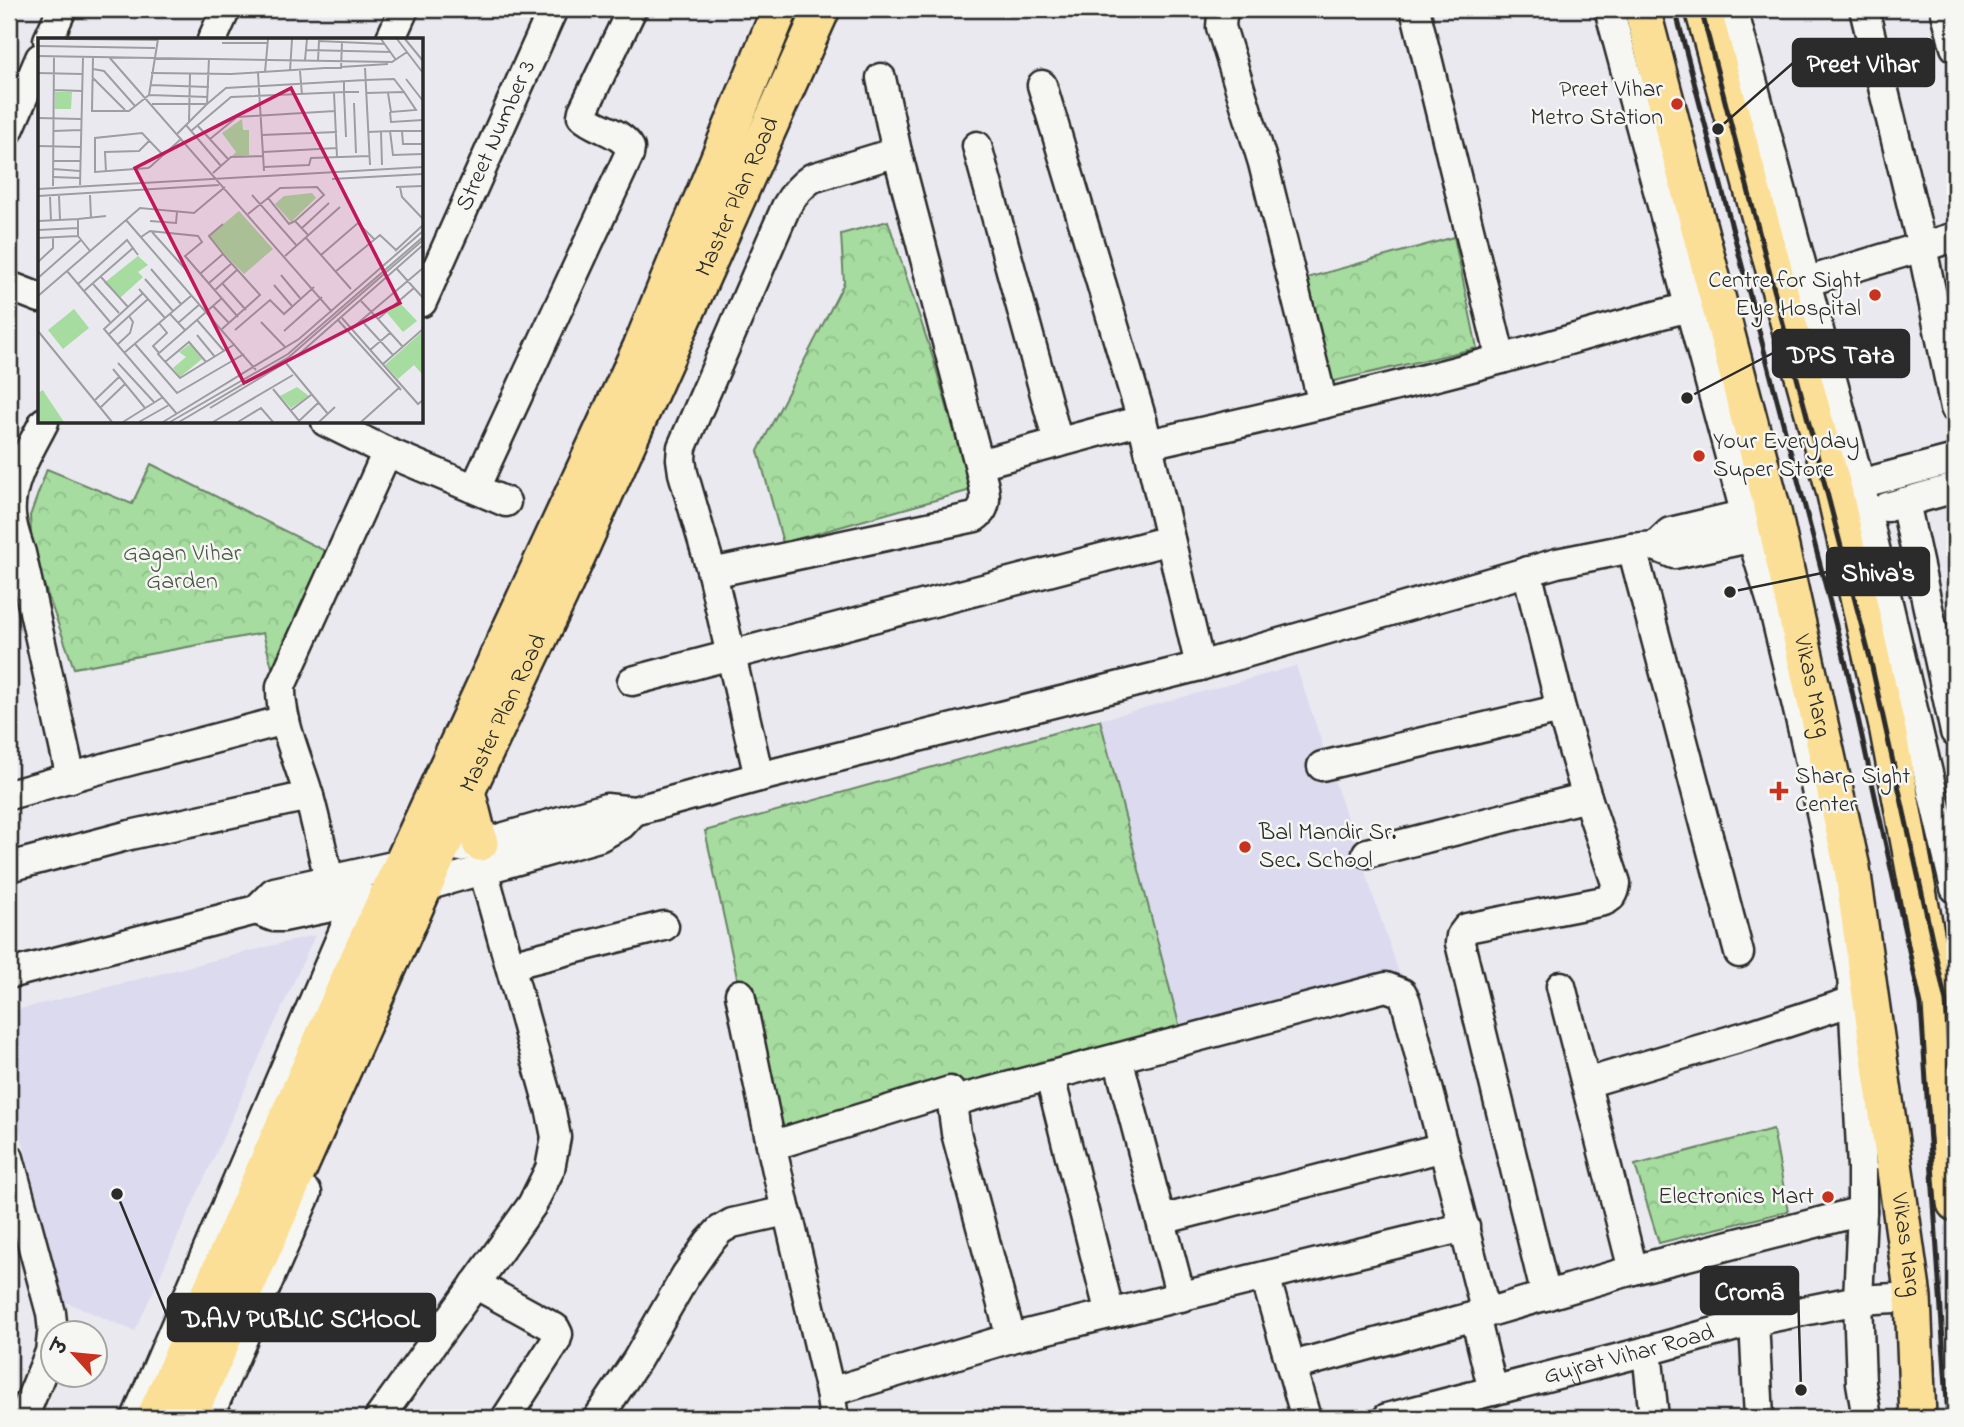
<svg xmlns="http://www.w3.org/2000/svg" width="1964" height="1427" font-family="'Indie Flower','Playpen Sans Deva',sans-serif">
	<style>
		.built { fill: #dbdaee }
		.park { fill: url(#park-crowns); stroke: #688465; stroke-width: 2 }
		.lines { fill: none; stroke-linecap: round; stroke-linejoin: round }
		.minor-casing { stroke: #2b2b2b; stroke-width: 33 }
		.major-casing { stroke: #2b2b2b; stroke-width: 40 }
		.minor { stroke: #f6f6f2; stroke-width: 28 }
		.major { stroke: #fbdf96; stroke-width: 35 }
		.rail { stroke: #2b2b2b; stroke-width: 5 }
		.poi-dot { fill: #c8321e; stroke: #f6f6f2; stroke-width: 2.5 }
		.labels { text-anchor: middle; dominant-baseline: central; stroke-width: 5; stroke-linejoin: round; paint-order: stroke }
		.poi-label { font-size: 24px; fill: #2b2b2b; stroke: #f6f6f2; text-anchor: end }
		.street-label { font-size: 24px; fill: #2b2b2b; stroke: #f6f6f2 }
		.park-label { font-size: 24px; fill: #4a5748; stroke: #f6f6f2 }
		.inset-road { fill: none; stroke: #9e9da1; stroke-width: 2 }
		.view { fill: #c2185b; fill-opacity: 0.15; stroke: #c2185b; stroke-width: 3.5 }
		.inset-edge { fill: none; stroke: #2b2b2b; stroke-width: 3.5 }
		.leader { fill: none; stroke: #2b2b2b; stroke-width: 2.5 }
		.callout-dot { fill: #2b2b2b; stroke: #f6f6f2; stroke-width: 2.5 }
		.callout { fill: #2b2b2b; stroke: #2b2b2b; stroke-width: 2.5 }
		.callout-label { font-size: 26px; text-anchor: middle; font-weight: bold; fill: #fff }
	</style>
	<defs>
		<pattern id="park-crowns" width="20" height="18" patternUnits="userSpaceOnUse" patternTransform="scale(1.75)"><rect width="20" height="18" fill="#a6dc9f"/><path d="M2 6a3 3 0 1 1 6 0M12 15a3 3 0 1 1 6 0" fill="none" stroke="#8fbd89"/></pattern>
	</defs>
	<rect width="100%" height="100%" fill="#eae9f0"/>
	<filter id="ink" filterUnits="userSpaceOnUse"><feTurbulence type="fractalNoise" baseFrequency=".0143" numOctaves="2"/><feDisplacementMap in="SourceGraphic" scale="14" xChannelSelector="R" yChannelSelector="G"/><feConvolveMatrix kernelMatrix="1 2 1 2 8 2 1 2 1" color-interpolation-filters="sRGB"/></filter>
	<g filter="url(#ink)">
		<path class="built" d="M1296 666 1399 973 1180 1028 1100 720Z
			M315 935 135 1331 63 1301 9 1087V1012Z"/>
		<path class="park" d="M888 221 932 355 971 490 783 543 758 451 844 283 841 234Z
			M1454 237 1477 348 1330 382 1307 278Z
			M151 464 331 554 277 686 263 633 74 668 32 551 30 516 47 469 132 504Z
			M1100 720 1180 1028 774 1147 705 831Z
			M1773 1129 1788 1211 1659 1243 1635 1165Z"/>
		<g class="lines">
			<g class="minor-casing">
				<g id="minor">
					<path d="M1225 9 1222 15 1221 27 1263 163 1323 404"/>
					<path d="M1415 9 1501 359"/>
					<path d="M1609 9 1752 538 1773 606 1803 731 1827 839 1852 974 1862 1168V1211L1858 1300 1861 1383 1867 1418"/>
					<path d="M1733 9 1860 484 1955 888"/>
					<path d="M1864 9 1922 247 1955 408"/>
					<path d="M1945 9 1955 47"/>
					<path d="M48 40 62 9"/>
					<path d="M212 40 226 9"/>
					<path d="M390 40 404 9"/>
					<path d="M881 78 897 152"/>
					<path d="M1042 85 1142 420 1200 666"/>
					<path d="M9 130 40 58"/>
					<path d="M977 146 1058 442"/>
					<path d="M1805 282 1955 237"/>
					<path d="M9 286 40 298"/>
					<path id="s1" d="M422 302 553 9"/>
					<path d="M44 422C30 450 8 483 11 515 12 528 17 541 21 553L71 778"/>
					<path d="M326 422 387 452 506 502"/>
					<path d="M1148 444C1265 418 1382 391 1498 360 1560 343 1621 324 1682 309"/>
					<path d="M979 464C982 482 993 505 975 517L712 573 683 473 681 459 682 447 786 207C793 195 800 186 812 178L897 152 979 464 1142 420"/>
					<path d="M475 488 629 155 630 148C621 131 595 129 582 116L583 111 632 9"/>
					<path d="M1844 488 1955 459"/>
					<path d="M1905 502 1955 732"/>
					<path d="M1887 507 1955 488"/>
					<path d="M1655 546 1670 532 1763 510"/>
					<path d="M1632 548 1739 953"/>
					<path d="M1527 571 1561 709 1587 797 1616 883C1615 892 1613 897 1604 901L1467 928 1461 936 1460 943 1546 1296"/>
					<path d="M712 573 759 777"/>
					<path d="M632 681 1170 540"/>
					<path d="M1322 766 1561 709"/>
					<path d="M9 795 118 764 285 720"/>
					<path d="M460 847 494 840 606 808 634 811 759 777 1200 666 1557 563 1632 548 1655 546 1674 554 1778 532"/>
					<path d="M1367 853 1587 797"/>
					<path d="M9 867 130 835 309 796"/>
					<path d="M329 879C322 850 316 821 308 793 298 759 280 722 281 686L387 452"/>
					<path d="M412 890 599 837 621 825 634 811"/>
					<path d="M256 910 274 917H283L369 899"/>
					<path d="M510 965 664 926"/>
					<path d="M9 974 256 910 274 892 402 864 417 859"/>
					<path d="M1561 986 1633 1270 1862 1211"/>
					<path d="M740 994 771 1144 784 1142 950 1091 952 1103"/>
					<path d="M1118 1058 1181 1297"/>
					<path d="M1050 1077 1110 1314"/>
					<path d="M1586 1083 1752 1034 1853 1001"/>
					<path d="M771 1144 786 1211"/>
					<path d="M9 1158 51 1313 53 1332"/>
					<path d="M1161 1220 1444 1147"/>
					<path d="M1265 1276 1306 1418"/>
					<path d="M475 1284 555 1328 558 1334 556 1341 506 1418"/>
					<path d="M1486 1313 1633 1270"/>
					<path d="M1754 1321 1759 1418"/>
					<path d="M1011 1338 956 1133 952 1103 969 1097 1386 987 1402 993 1406 1002 1486 1313 1475 1316 1493 1391"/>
					<path d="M1647 1351 1654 1418"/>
					<path d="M1292 1366 1475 1316"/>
					<path d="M830 1392 834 1418"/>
					<path d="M23 1418 50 1352 52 1335"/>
					<path d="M136 1418 356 902"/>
					<path d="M208 1418 307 1193"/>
					<path d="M379 1418 532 1205 550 1169 556 1137 551 1112 483 870 480 843"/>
					<path d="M598 1418 637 1360 686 1275 709 1242 720 1230 732 1223 786 1211 790 1222 830 1392 1011 1338 1465 1227"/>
					<path id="s2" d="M1387 1418 1647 1351 1754 1321 1858 1300 1913 1297"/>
				</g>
			</g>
			<g class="major-casing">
				<g id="major">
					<path id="s3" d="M1642 9 1772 507 1852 868 1913 1297 1918 1418"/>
					<path d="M1703 9 1834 490 1888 731 1940 1008 1955 1203"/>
					<path d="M467 791 480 843"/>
					<path d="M154 1418 350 976 641 347 780 9"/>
					<path id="s4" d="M188 1418 467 791 559 597 822 9"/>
				</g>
			</g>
			<use href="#minor" class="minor"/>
			<use href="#major" class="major"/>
			<path class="rail" d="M1675 9 1846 664 1921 1005 1948 1418
				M1701 9 1870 658 1946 1002 1955 1151"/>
		</g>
	</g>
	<g class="poi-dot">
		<circle cx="1677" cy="104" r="7"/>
		<circle cx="1875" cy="295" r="7"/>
		<circle cx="1699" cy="456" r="7"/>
		<path d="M1775.5 780.5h7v7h7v7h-7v7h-7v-7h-7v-7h7z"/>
		<circle cx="1245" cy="847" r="7"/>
		<circle cx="1828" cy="1197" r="7"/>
	</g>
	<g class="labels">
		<g class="poi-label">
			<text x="1663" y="90">Preet Vihar<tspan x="1663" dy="28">Metro Station</tspan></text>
			<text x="1861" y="281">Centre for Sight<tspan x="1861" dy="28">Eye Hospital</tspan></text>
			<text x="1713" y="442" text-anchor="start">Your Everyday<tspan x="1713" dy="28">Super Store</tspan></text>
			<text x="1795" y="777" text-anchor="start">Sharp Sight<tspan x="1795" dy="28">Center</tspan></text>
			<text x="1259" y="833" text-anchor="start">Bal Mandir Sr.<tspan x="1259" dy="28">Sec. School</tspan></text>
			<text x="1814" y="1197">Electronics Mart</text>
		</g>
		<g class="street-label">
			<text stroke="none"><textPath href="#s1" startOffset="182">Street Number 3</textPath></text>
			<text stroke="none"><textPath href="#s4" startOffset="1339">Master Plan Road</textPath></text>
			<text stroke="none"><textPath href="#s3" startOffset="698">Vikas Marg</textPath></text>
			<text stroke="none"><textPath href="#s4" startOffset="772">Master Plan Road</textPath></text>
			<text stroke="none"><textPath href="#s3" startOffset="1265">Vikas Marg</textPath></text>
			<text stroke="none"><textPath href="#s2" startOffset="250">Gujrat Vihar Road</textPath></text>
		</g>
		<g class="park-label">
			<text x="182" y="554">Gagan Vihar<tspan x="182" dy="28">Garden</tspan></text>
		</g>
	</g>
	<g transform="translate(38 38)">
		<rect width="385" height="385" fill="#eae9f0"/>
		<path d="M17 54H34L33 71H17ZM204 81 205 92H211V117L193 119 198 114 184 95ZM274 155 278 160 253 184 237 166 246 158ZM201 173 235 211 206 236 170 199ZM100 218 110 227 100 234 105 239 82 260 66 245ZM361 264 379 283 365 294 349 275ZM36 271 51 290 25 311 10 292ZM385 293V337L376 327 360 341 347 327ZM152 306 164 321 142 339 135 330 148 319 141 314ZM259 349 271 358 253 370 242 358ZM5 352 8 357 26 384H0V355Z" fill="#a6dc9f"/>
		<path class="inset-road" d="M27 1 119 2M343 1 358 22M359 1 385 35M367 1 385 23M184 5H230M0 8 117 10M268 12 353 14M0 18 354 24 369 14M55 18 54 73H91L111 57 120 1M71 19 294 274M267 22 269 1M280 23 281 3 347 6M327 30 332 127M55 31 66 33 97 68M303 31 304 4M252 33 254 1M262 33 264 57M227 34 230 1M0 35 44 36M113 35 193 36 350 26M220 35 226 133M54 39 87 72M368 41 385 63M306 44V54H321M112 47 171 49M15 52 44 53M296 55 299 119M328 55 366 54 378 72 353 74 350 55M111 57 170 59M316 65 318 115M114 66H169L188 50 327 42 356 41 366 54M352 74 353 84 385 82M0 80 43 81M151 84 152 36M148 87 183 128M159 87 190 121M15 93 43 92M153 93 193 59 306 54 308 99M352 93H385M364 93 365 106H385M330 94 352 93 355 117 385 116M343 94 344 127M139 96 169 66 171 20M224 97 299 94M172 101 199 79 297 73M0 108 43 109M225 114 299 110M125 117 104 95 57 100V134L110 130 112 129 143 101M15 123H43M226 129 271 127 273 120 332 118M15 131 42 133M68 134 67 114 101 113 112 102M175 135 193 119 225 118M14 139 42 140M294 141 385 136M42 147 45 19M15 148 16 18M358 149 385 148M362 149 364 159 385 181M0 151 385 129M52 157 53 180M214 157 259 208M0 158 181 147M21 158 22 182M12 159 13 183M210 176 230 160M40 181 68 178M88 182 218 332M0 183 40 181V198L52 213M112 183 138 185 139 174M257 183 251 186 230 160 242 150 279 149 286 157 257 183 271 198M264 190 291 165M0 192 40 190M114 194 150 234M103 199 112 193 160 198 164 204 147 218 200 279M0 200 40 198M268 200 313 251M357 213 385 187M185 216 171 198 185 186M283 217 320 185 336 201M247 218 302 169M0 224 15 210V199M113 231 143 266M359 231 376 250M29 233 72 284M297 234 342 197 358 212M163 235 185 216 222 257 184 291M243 237 262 260M63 239 90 269M0 240 43 202M107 241 135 273M171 245 194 225M184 245 208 272M40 246 89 202 100 217M55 246 81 275M236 247 254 268M101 251 127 280M177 252 200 231M46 253 95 210M105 255 66 291 139 376M0 258 102 170 156 175 187 149M184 260 120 316 142 340 197 306M323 263 340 281M175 268 191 285M132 276 147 292M304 280 380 366 385 362M159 282 186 313M300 282 363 352M323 282 355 317M223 284 247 309M140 285 162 266M313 291 385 230M197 292 232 262 246 276 276 249M0 293 74 384M246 293 284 259M70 297 110 261M159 297 177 319M97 306 139 355 206 316M79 307 92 295 95 284 91 278M365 309 340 281 376 250 385 260M332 312 352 295M86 315 154 257M121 315 115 308 129 295 121 285M127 324 151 304 168 324M80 325 116 364M248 325 290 376M345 326 385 291M75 331 107 370M235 351 262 384M56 363 81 339M62 370 87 346M172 370 260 317 385 207M252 373 273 357M85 384 125 359M101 384 131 367M125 384 261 301 385 193M132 384 250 316 385 199M141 384 251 319 385 202M175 384 255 337M200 384 223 370 235 384M260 384 280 365M281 384 297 369M323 384 362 349"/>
		<path class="view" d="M253 50 362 265 206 345 97 130Z"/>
		<rect width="385" height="385" class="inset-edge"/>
	</g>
	<path class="leader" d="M1718 129L1793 63M1687 398L1773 353M1730 592L1827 572M1801 1390L1798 1291M117 1194L168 1318"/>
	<g class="callout-dot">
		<circle cx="1718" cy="129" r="7"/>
		<circle cx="1687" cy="398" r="7"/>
		<circle cx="1730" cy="592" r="7"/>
		<circle cx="1801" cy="1390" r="7"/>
		<circle cx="117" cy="1194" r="7"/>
	</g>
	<g class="callout">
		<rect x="1793" y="39" width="141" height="47" rx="7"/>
		<rect x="1773" y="330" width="136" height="47" rx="7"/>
		<rect x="1827" y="548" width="102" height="47" rx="7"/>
		<rect x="1701" y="1267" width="97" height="47" rx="7"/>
		<rect x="168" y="1294" width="267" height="47" rx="7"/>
	</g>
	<g class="callout-label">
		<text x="1863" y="72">Preet Vihar</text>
		<text x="1841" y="363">DPS Tata</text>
		<text x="1878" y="581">Shiva's</text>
		<text x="1749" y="1300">Cromā</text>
		<text x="301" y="1327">D.A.V PUBLIC SCHOOL</text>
	</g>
	<rect width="1964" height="1427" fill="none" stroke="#f6f6f2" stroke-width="35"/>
	<rect x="18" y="18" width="1929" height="1392" fill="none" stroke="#2b2b2b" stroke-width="2.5" filter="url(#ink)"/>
	<g transform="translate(74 1354) rotate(297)"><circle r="33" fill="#f6f6f2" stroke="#a5a5a2" stroke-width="2"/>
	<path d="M0-5L12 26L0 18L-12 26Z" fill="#c8321e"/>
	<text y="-10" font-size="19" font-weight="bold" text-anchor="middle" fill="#2b2b2b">उ</text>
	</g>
</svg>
